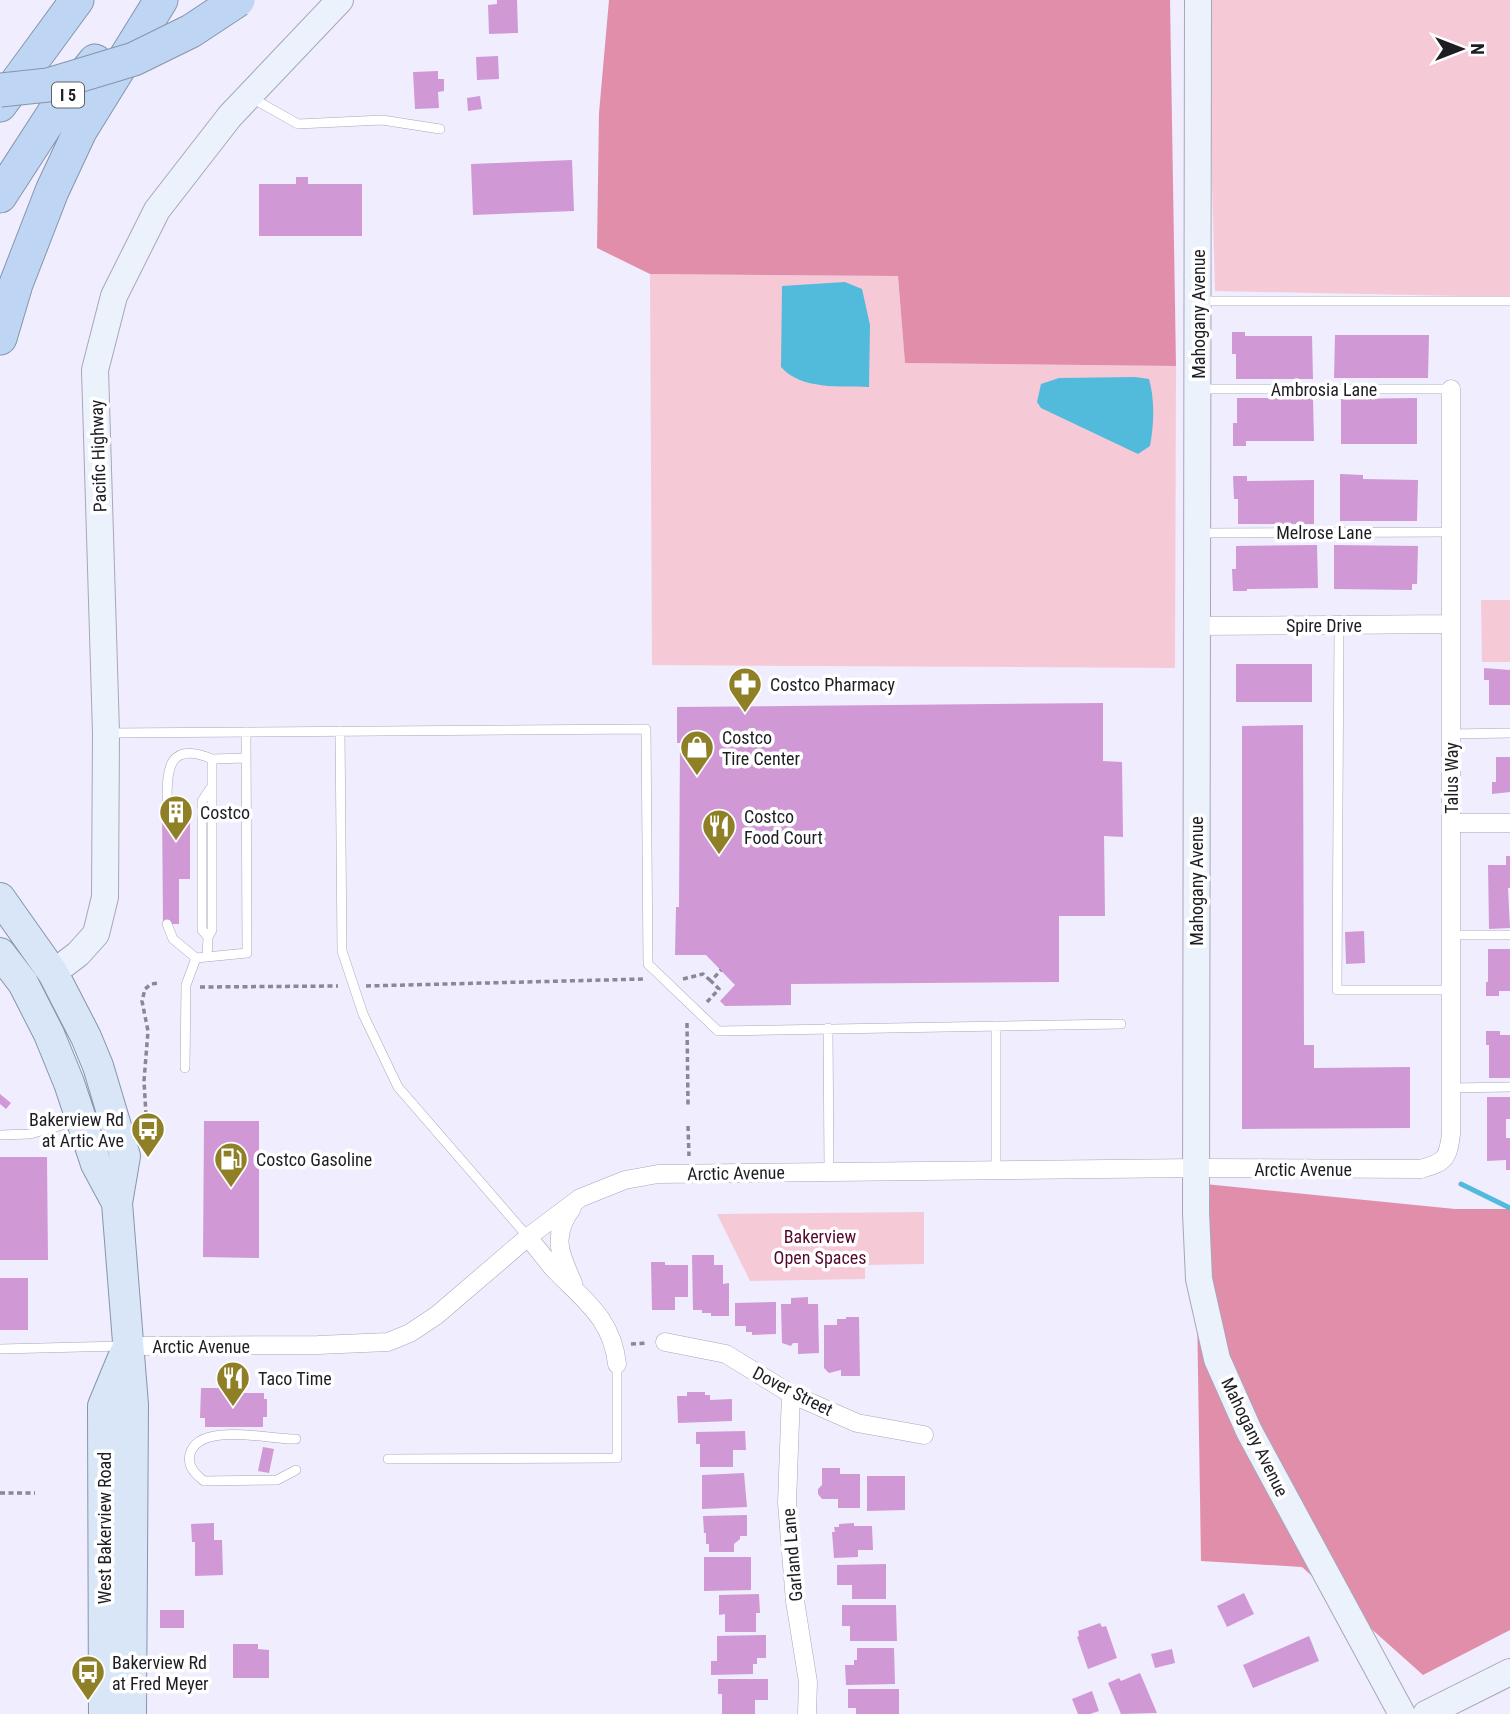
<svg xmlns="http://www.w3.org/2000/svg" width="1510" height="1714" font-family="'Roboto Condensed',sans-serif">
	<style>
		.green { fill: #f6c9d7 }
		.forest { fill: #e18eab }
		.water { fill: #52badb }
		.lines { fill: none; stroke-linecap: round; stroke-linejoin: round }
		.stream { stroke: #52badb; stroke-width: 5 }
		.building { fill: #d198d6 }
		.lane-casing { stroke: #a8a6b9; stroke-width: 10 }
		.street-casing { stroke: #a8a6b9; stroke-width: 19 }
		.secondary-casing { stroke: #a8a6b9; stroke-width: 28 }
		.primary-casing { stroke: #8695ab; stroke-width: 32 }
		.highway-casing { stroke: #8695ab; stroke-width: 35 }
		.path { stroke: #8a8894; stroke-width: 3.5; stroke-dasharray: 5 3.5; stroke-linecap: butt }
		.lane { stroke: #fff; stroke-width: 9 }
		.street { stroke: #fff; stroke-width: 18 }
		.secondary { stroke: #ecf2fc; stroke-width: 26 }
		.primary { stroke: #d8e6f8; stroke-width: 30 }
		.highway { stroke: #bed5f4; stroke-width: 33 }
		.highway-bridge-casing { stroke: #8695ab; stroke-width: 35; stroke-linecap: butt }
		.highway-bridge { stroke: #bed5f4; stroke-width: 33 }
		.labels { text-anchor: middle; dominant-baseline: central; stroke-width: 7; stroke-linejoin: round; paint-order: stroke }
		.shield { fill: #fff; stroke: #626166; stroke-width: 2 }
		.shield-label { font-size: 16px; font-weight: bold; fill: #1e1d24 }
		.street-label { font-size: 18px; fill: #1e1d24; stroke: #fff }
		.poi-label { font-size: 18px; fill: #1e1d24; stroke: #fff; text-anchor: start }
		.park-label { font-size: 18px; fill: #53082c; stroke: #fff }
	</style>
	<rect width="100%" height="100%" fill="#efedfe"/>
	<path class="green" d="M1207 0H1510V297L1215 291Z
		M650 274 898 276 905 363 1176 366 1175 668 652 665Z
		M1481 600H1510V662H1482Z
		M924 1212V1264L865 1265V1279L750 1281 717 1214Z"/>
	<path class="forest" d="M609 0H1170L1176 366 905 363 898 276 650 274 597 248 599 113Z
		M1195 1183 1455 1209H1510V1630L1423 1675 1302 1567 1201 1561Z"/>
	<path class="water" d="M845 282 862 289 870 325 869 387C841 386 801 390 781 367L782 286Z
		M1135 377 1149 379C1155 400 1154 424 1150 446L1138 454 1041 408 1037 402 1041 384 1059 378Z"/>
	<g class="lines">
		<path class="stream" d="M1461 1184 1510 1208"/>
	</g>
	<path class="building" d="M497 0H517L518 33 489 34 488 5 497 4Z
		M498 56 499 79 477 80 476 57Z
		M438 71V79H444V91L438 92 439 108 415 109 413 72Z
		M480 96 482 109 468 111 467 98Z
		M572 160 574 211 473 215 471 164Z
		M296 177H308V184H362V236H259V184H296Z
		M1232 332H1245V336H1312L1313 379H1236V354H1232Z
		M1335 335H1429L1428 378H1334Z
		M1237 398H1313L1314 441H1246V446H1233V423H1237Z
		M1417 398V444H1341V399Z
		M1340 474 1363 475V479L1418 480 1417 521H1340Z
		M1233 476H1247V481L1314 480V524H1238V499H1234Z
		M1317 545 1318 588 1247 589V591H1233L1232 569H1236V546Z
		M1334 545 1418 546 1417 584H1412V590L1334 589Z
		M1236 664H1312V702H1236Z
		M1484 668 1510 670V705H1489V680H1484Z
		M1103 703V761L1122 762 1123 837 1104 836 1105 916H1059V982L791 984V1005L725 1006 720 1001 735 985 706 955H675L676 907H679L680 743H677V707Z
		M1303 725 1304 1045H1314V1068L1410 1067V1128L1242 1129V726Z
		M1496 757H1510V792L1492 794V782H1496Z
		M162 806H190V879H179V924H163Z
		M1506 856H1510V888H1508L1510 928 1489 929 1488 865H1506Z
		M1364 931 1365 963 1346 964 1345 932Z
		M1488 949H1510V991H1499V996H1486V982H1488Z
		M1486 1031H1500V1035H1510V1078H1489V1045H1486Z
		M0 1094 11 1103 6 1109 0 1104Z
		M1487 1097H1510V1119H1506V1138H1510V1170H1506V1160L1487 1161Z
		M204 1121H259V1258L203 1257Z
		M0 1157H47L48 1260H0Z
		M692 1255H714V1265H723V1284L729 1283V1316H711V1313H702V1310H693Z
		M651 1262H665V1265H688V1297H675V1310H652Z
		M0 1278H28V1330H0Z
		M808 1297V1304H818L819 1353 798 1354V1343H793L791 1346 782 1343 781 1304H791V1298Z
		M776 1302V1334L752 1335V1332H746V1326H735V1303Z
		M846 1317H859L860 1376H841V1370L829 1373 824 1368V1325H837V1319H846Z
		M224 1386H244V1393H264V1399H267V1417H263V1427H205V1418H200L201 1388H224Z
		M687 1392H705V1395H710V1400L732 1399V1421L678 1423 677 1396H687Z
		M745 1431 746 1450H733V1467H700V1444H696V1432Z
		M263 1447 274 1449 269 1473 258 1471Z
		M822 1468H840V1474H860V1508H838V1499H822L818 1494V1489L822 1485Z
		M744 1473 747 1507 702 1509V1475Z
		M867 1476H905V1510L867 1511Z
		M747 1515V1536H740V1539L734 1544V1552H709V1544H706V1533H704L703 1516Z
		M214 1523V1540H222L223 1575 195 1576V1542H192L191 1524Z
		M854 1523V1526H872L873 1550H858V1557L834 1558 832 1532H835L834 1527H839V1524Z
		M704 1557H751V1590L704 1591Z
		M886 1564V1599H852V1585H837V1565Z
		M1244 1593 1254 1614 1227 1627 1217 1606Z
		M759 1594 760 1613H756V1632H725V1614L719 1615V1595Z
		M842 1605H896L897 1641H850V1626H842Z
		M160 1610H184V1628H160Z
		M1100 1623 1102 1627 1106 1626 1117 1658 1088 1669 1077 1637 1079 1636 1078 1631Z
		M766 1635V1658H757V1664H753V1674L711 1675V1661H717V1636Z
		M1309 1636 1319 1661 1253 1688 1243 1665Z
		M233 1644H258V1649L269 1650V1678H233Z
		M857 1648H894L895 1684 846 1685 845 1665H854V1660H857Z
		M1172 1649 1175 1663 1155 1668 1151 1654Z
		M1140 1673 1157 1713 1121 1714 1108 1683 1119 1678 1121 1681Z
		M718 1679H768V1700H755V1714H722V1694H718Z
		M848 1689H899V1714H856V1708H848Z
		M1092 1691 1099 1711 1090 1714H1078L1072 1699Z"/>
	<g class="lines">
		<g class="lane-casing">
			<path id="lane" d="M250 97 298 124 382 120 440 129
				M1199 301H1510
				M1199 389H1451
				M1199 533 1451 532
				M1339 625 1337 990H1451
				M340 731 342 951 363 1014 398 1087 528 1237
				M108 733 646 729 648 964 718 1031 1121 1024
				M1451 734 1510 733
				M212 759 246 758
				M167 806C167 770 167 740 212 759V930L208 937 207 957
				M167 924 173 939 196 958
				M1451 935H1510
				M208 937 202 930V801L210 789
				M996 1026V1171
				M828 1028 829 1171
				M185 1068 186 985 196 958 247 953 246 732
				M1451 1088 1510 1087
				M0 1135 30 1134 77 1121
				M0 1349 122 1346
				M296 1439C272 1440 199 1421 190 1454 187 1466 195 1474 204 1481L277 1480 296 1470
				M388 1459 617 1458V1364"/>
		</g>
		<g class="street-casing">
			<path id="street" d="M1196 626 1451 624
				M1451 823H1510
				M572 1208C551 1236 560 1254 573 1283
				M528 1237C536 1247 544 1257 552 1267 582 1299 612 1317 617 1364
				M665 1342 726 1354 791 1394 857 1423 924 1435
				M128 1346 318 1345 388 1342 410 1333 437 1315 528 1237 580 1198 625 1180 658 1174 1196 1168 1421 1169C1445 1162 1448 1159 1451 1134V389
				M791 1394 787 1503 795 1601 808 1682 807 1714"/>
		</g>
		<g class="secondary-casing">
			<path id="secondary" d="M1198 0 1196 1213 1199 1279 1217 1359 1249 1431 1402 1714
				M53 973 78 954 96 934 105 897 106 733 95 370 114 296 157 210 230 116 340 0
				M1426 1714 1510 1672"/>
		</g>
		<g class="primary-casing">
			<path id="primary" d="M0 898 53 973 86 1037 98 1066 125 1156 117 1203 133 1405 131 1714
				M0 953 23 983 49 1034 69 1083 96 1164 117 1203
				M104 1714 103 1406 125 1353"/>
		</g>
		<g class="highway-casing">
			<path id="highway" d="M0 105 77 0
				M0 196 55 111 95 61
				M0 338 16 284 52 191 80 131 161 0"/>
		</g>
		<path class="path" d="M683 979 703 974 711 981
			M366 986 644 979
			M200 987 338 986
			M707 1002 719 989 711 981 721 970
			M687 1023 688 1105
			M688 1126 689 1156
			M148 1149 144 1081 148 1031 142 1001 145 989 151 984 159 983
			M631 1344 648 1343
			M0 1493H35"/>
		<use href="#lane" class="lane"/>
		<use href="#street" class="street"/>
		<use href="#secondary" class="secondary"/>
		<use href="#primary" class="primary"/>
		<use href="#highway" class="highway"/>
		<g class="highway-bridge-casing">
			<path id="highway-bridge" d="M0 90 48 85 134 59 191 31 238 0"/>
		</g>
		<use href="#highway-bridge" class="highway-bridge"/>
	</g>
	<defs>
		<g id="pharmacy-pin" transform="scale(1.75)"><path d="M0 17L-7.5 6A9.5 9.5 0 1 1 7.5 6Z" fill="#8f8027" stroke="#fff"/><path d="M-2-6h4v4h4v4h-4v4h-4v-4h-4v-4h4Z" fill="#fff"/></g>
		<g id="shop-pin" transform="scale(1.75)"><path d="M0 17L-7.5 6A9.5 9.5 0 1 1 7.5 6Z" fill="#8f8027" stroke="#fff"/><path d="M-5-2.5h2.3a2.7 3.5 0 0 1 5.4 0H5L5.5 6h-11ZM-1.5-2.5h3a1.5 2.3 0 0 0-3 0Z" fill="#fff"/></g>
		<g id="building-pin" transform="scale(1.75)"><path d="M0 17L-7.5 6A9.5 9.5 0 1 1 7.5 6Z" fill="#8f8027" stroke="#fff"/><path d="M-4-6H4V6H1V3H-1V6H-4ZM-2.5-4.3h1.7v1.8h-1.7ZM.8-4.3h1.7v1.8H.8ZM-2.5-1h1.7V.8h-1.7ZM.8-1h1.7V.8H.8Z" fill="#fff"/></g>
		<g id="restaurant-pin" transform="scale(1.75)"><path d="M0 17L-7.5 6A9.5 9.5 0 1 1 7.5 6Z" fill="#8f8027" stroke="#fff"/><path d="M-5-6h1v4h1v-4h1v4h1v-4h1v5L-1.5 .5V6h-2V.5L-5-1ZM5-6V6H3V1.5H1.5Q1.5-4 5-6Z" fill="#fff"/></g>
		<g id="bus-pin" transform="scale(1.75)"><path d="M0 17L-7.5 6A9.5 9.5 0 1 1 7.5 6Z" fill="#8f8027" stroke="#fff"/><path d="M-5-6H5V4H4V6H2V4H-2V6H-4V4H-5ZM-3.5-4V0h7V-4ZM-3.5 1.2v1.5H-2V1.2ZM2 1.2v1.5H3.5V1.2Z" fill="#fff"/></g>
		<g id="fuel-pin" transform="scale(1.75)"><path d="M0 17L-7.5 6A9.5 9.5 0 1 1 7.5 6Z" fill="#8f8027" stroke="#fff"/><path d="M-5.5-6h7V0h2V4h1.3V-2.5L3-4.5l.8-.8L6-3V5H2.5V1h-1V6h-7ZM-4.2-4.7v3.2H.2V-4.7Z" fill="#fff"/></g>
	</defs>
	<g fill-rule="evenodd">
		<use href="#pharmacy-pin" x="745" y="684"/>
		<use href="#shop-pin" x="697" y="747"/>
		<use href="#building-pin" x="176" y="812"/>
		<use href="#restaurant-pin" x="719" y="826"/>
		<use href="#bus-pin" x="148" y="1129"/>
		<use href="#fuel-pin" x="231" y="1159"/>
		<use href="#restaurant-pin" x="233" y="1378"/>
		<use href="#bus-pin" x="88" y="1672"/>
	</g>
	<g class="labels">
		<rect class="shield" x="52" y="82.5" width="32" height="25" rx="5"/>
		<g class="shield-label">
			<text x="68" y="95">I 5</text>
		</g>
		<g class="street-label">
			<text transform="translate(1198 314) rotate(-90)">Mahogany Avenue</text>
			<text x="1324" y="389">Ambrosia Lane</text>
			<text transform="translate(98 456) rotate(-92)">Pacific Highway</text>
			<text x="1324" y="532">Melrose Lane</text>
			<text x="1324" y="625">Spire Drive</text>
			<text transform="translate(1451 778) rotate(-90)">Talus Way</text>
			<text transform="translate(1196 881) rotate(-90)">Mahogany Avenue</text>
			<text x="1303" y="1169">Arctic Avenue</text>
			<text transform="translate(736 1173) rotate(-1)">Arctic Avenue</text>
			<text x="201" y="1346">Arctic Avenue</text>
			<text transform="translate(793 1391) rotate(27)">Dover Street</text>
			<text transform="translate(1255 1437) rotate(64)">Mahogany Avenue</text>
			<text transform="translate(104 1528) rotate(-90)">West Bakerview Road</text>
			<text transform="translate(792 1555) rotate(-95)">Garland Lane</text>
		</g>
		<g class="poi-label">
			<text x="770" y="684">Costco Pharmacy</text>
			<text x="722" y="737">Costco<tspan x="722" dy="21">Tire Center</tspan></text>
			<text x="200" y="812">Costco</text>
			<text x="744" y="816">Costco<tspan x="744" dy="21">Food Court</tspan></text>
			<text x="124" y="1119" text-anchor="end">Bakerview Rd<tspan x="124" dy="21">at Artic Ave</tspan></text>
			<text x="256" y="1159">Costco Gasoline</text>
			<text x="258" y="1378">Taco Time</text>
			<text x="112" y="1662">Bakerview Rd<tspan x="112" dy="21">at Fred Meyer</tspan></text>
		</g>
		<g class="park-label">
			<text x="820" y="1236">Bakerview<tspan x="820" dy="21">Open Spaces</tspan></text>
		</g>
	</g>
	<g transform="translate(1461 49) rotate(90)" stroke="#ffffff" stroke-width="5" paint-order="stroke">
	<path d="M0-5L12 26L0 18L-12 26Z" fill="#1e1d24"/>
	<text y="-10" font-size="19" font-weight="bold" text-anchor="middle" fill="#1e1d24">N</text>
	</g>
</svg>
